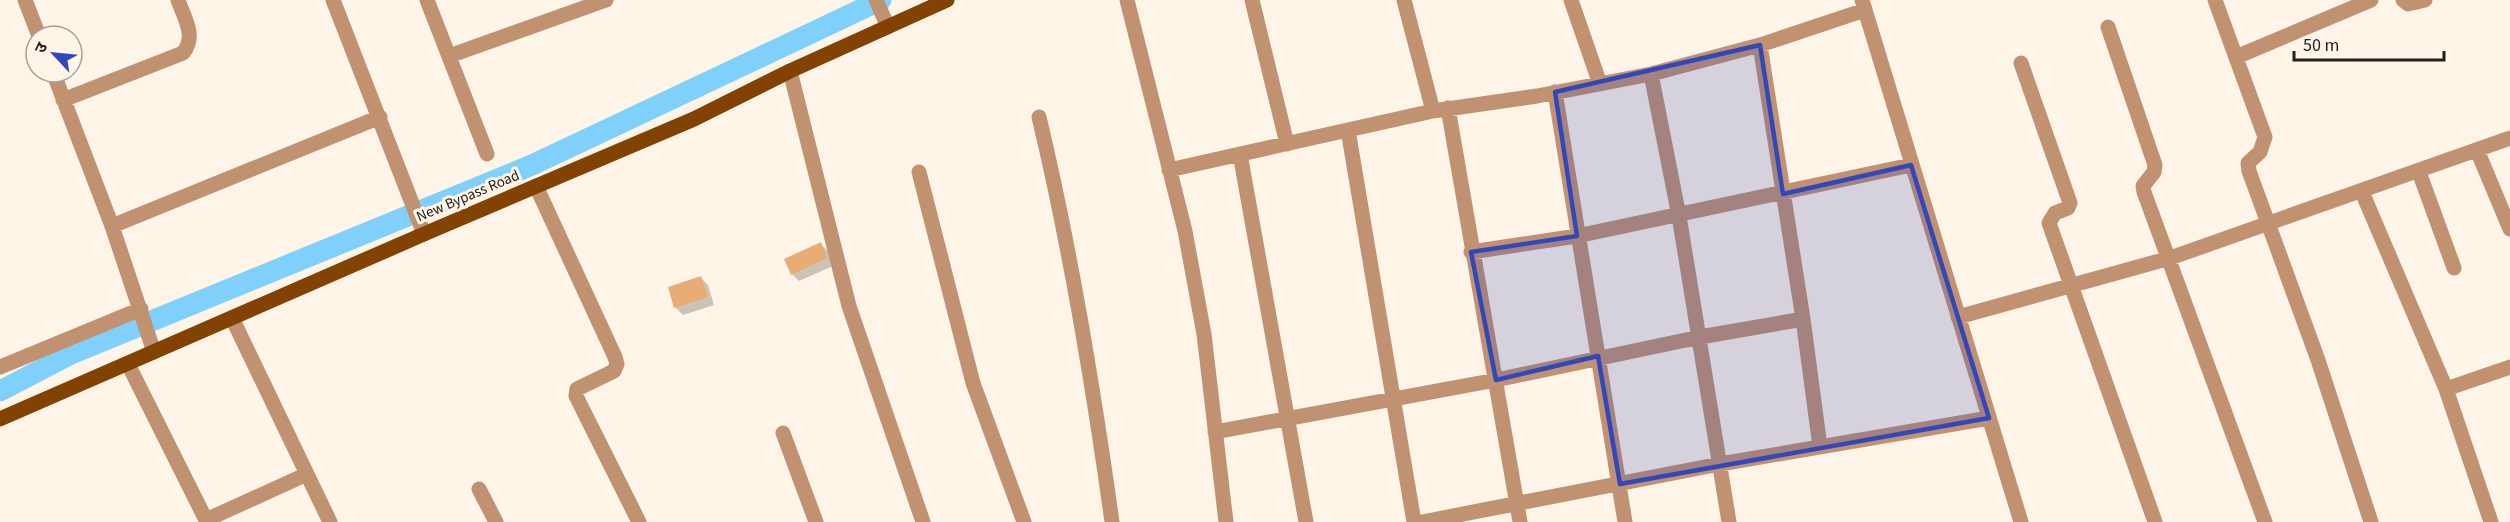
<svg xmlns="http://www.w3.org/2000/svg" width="2510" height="522" font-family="'Source Sans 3','Noto Sans Devanagari',sans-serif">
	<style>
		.shadow { fill: #0003 }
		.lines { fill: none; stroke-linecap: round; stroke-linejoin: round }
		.canal { stroke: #7fd1fc; stroke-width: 21 }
		.building { fill: #e8ad75 }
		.minor { stroke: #c09271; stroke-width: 15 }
		.major { stroke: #814202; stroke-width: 15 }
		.marked { fill: #3247b9; fill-opacity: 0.2; stroke: #3247b9; stroke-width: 4.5; stroke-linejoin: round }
		.labels { text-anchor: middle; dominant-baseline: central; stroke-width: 6; stroke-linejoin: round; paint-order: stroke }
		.street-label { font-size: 15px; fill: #262018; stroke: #fef4e7 }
	</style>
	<rect width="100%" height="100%" fill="#fef4e7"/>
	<path class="shadow" d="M821 244 828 251 833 266 799 281 792 274Z
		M701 278 708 285 714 305 683 315 675 307Z"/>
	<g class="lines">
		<path class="canal" d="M0 391 71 354 532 165 881 0"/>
	</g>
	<path class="building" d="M821 242 827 258 791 275 784 259Z
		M701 276 708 297 674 308 668 287Z"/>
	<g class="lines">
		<path class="minor" d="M25 0 39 36
			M333 0 424 234
			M427 0 487 154
			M876 0 888 27
			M1127 0 1185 231 1204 334 1226 522
			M1252 0 1287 144
			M1404 0 1433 111
			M1571 0 1600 84
			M1862 0 2021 522
			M2215 0 2265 137 2260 152 2248 163 2249 171 2318 360 2371 522
			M2403 0 2408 4 2425 0
			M2108 27 2155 165 2154 172 2143 186 2144 192 2265 522
			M1760 45 1803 319 1820 447
			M449 56 606 0
			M2236 57 2371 0
			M2021 63 2070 203 2068 208 2055 213 2049 223 2155 522
			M790 71 849 306 923 522
			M53 72 112 226 154 352
			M1651 74 1679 216 1729 522
			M1555 92 1625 522
			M63 100 183 53C197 36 184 18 178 0
			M1448 108 1520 522
			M1039 117C1071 251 1093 385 1112 522
			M1348 130 1414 522
			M2477 150 2510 229
			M1240 154 1306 522
			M1169 170 1433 111 1537 96 1651 74 1760 45 1865 10
			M919 172 973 383 1024 522
			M2419 172 2454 268
			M536 186 615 357 617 364 614 371 577 389 576 396 639 522
			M2362 192 2446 389 2491 522
			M112 226 380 117
			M1471 252 1577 236 1911 165
			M1958 317 2170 258 2510 138
			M232 318 330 522
			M128 364 207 522
			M0 367 141 309
			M2446 389 2510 367
			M1215 432 1496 380 1700 337 1803 319
			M783 433 816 522
			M479 489 496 522
			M206 520 307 474
			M1422 522 1720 464 1989 418"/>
		<path class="major" d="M0 419 424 234 694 119 790 71 947 0"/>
	</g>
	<path class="marked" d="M1760 45 1783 194 1911 165 1989 418 1620 484 1598 356 1496 380 1471 252 1577 236 1555 92Z"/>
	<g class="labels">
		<g class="street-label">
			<text transform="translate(468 196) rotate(-23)">New Bypass Road</text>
		</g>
	</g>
	<g transform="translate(54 54) rotate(296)"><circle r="28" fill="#fef4e7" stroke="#a89f94" stroke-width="1.5"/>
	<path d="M0-4.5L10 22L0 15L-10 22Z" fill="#3247b9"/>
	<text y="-9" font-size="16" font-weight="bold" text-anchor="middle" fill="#262018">उ</text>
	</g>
	<path d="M2294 51v9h150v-9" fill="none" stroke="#262018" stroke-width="3"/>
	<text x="2303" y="51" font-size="18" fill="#262018" stroke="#fef4e7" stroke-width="4.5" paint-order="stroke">50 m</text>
</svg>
